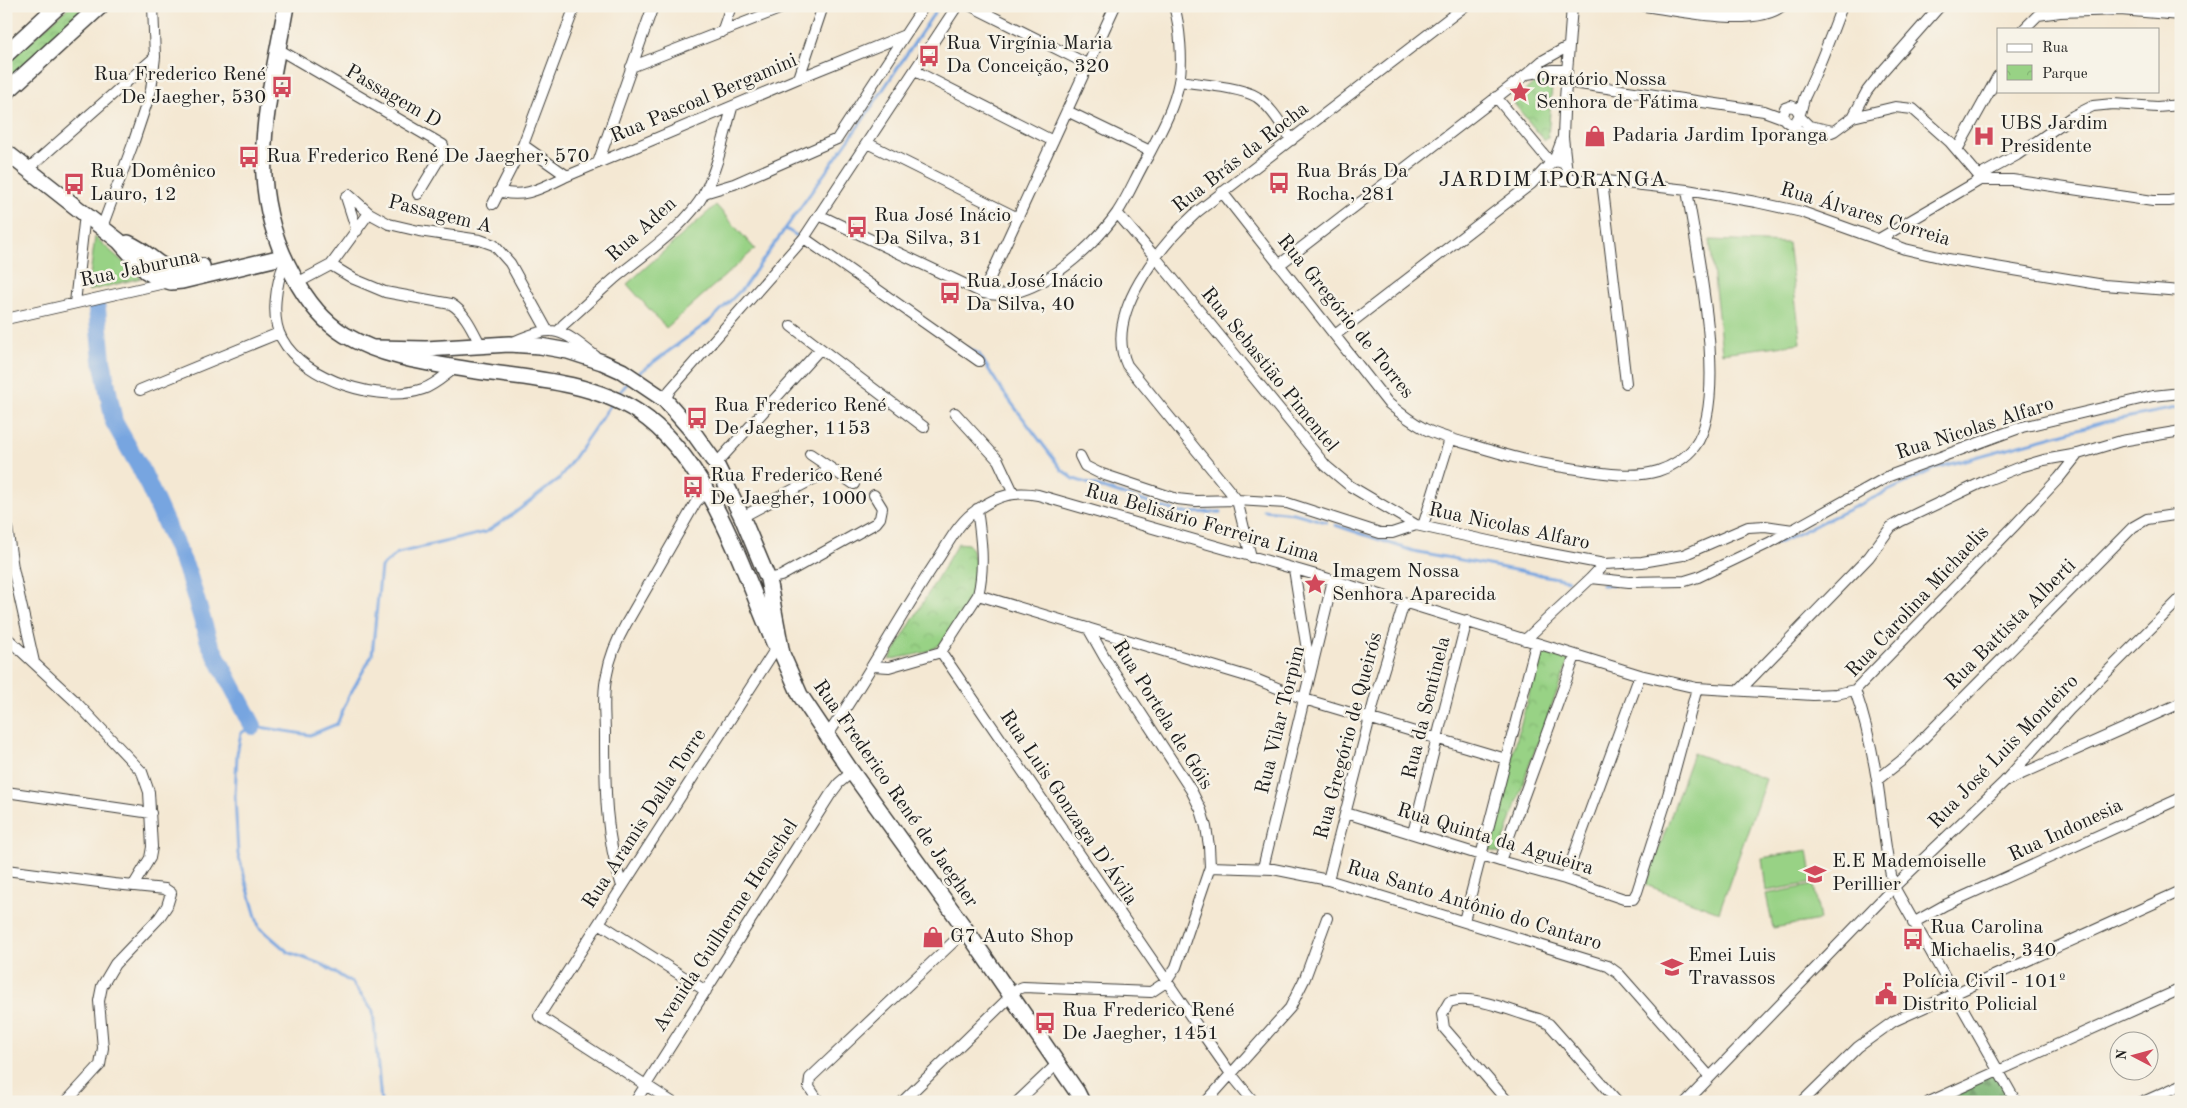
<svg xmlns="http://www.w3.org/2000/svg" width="2187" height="1108" font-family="'Old Standard TT',serif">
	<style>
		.grass { fill: #98d285; stroke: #5a7750 }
		.forest { fill: url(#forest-firs); stroke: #4b6847 }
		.park { fill: url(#park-crowns); stroke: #5a7750 }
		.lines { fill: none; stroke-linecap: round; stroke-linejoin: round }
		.stream { stroke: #77a5e0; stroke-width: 3 }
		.river { stroke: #77a5e0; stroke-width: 18 }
		.street-casing { stroke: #3c3b37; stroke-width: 12 }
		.secondary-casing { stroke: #3c3b37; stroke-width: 18 }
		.primary-casing { stroke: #3c3b37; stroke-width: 19 }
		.street { stroke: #fff; stroke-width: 10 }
		.secondary { stroke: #fff; stroke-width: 15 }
		.primary { stroke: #fff; stroke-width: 16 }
		.labels { text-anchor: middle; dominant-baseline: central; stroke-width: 5; stroke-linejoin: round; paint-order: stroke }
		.poi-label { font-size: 20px; fill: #1c1c1c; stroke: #f7f3e8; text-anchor: start }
		.street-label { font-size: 20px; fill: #1c1c1c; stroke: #f7f3e8 }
		.quarter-label { font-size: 22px; letter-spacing: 1px; fill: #1c1c1c; stroke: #f7f3e8 }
	</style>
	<defs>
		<pattern id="forest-firs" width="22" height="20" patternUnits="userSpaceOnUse" patternTransform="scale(1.25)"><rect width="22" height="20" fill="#7ab472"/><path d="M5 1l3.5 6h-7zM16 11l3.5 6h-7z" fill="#63925d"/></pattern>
		<pattern id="park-crowns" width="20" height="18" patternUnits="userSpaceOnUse" patternTransform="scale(1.25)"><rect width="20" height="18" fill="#98d285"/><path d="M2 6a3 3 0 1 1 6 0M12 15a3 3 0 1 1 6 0" fill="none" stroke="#82b472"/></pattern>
	</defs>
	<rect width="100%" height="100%" fill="#f7f3e8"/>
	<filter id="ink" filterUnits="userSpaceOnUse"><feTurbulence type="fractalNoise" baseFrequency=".02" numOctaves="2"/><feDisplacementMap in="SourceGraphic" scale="10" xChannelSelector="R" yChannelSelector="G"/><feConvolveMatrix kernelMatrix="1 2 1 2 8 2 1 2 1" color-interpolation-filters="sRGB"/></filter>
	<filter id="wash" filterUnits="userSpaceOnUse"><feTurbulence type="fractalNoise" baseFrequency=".0096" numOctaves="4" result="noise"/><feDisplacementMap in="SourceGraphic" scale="20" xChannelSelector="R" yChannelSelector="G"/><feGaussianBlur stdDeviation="1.12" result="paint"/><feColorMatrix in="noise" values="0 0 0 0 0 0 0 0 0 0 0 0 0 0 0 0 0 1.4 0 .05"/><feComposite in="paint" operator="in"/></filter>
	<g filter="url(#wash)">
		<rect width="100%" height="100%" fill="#f4e8d3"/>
		<path class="grass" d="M716 205 755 249 666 328 627 284Z
			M95 237 141 278 88 291Z
			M1710 240 1788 243 1801 343 1722 353Z
			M1693 753 1766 779 1719 912 1646 885Z
			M1808 850 1813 883 1766 891 1762 858Z
			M1814 885 1820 920 1773 928 1766 894Z"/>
		<path class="forest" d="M1997 1071 2016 1102H1929Z"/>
		<path class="park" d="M70 6H89L6 82V63Z
			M1544 79 1549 81 1552 86 1548 137 1544 140 1512 101 1538 80Z
			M958 543 968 544C978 555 977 579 972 592 968 605 950 635 940 644 928 655 904 656 889 660Z
			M1540 652 1569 660 1529 766 1500 853 1487 850Z"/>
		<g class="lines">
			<path class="stream" d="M786 229 802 239
				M968 348 979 354 1001 389 1062 470 1074 479 1181 513 1221 512
				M636 375 711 320 743 288 862 121 939 6
				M617 396 629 381
				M1263 510 1294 513 1326 522
				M1335 525 1413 551 1568 580
				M1776 544 1939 467 2104 422 2181 407
				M1602 585H1612
				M381 1102 373 1011 352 983 323 965 288 952 259 927 238 854 235 796 237 754 241 733 253 726 310 735 337 724 349 696 372 655 381 567 398 553 486 532 512 515 559 479 612 403"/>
			<path class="river" d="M97 309 102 360 114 422 143 473 188 573 209 642 253 726"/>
		</g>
	</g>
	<g filter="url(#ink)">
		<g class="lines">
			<g class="street-casing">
				<path id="street" d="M971 6 1089 65
					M1645 6C1679 11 1755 28 1782 6
					M2024 29 2038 15 2060 12 2120 10 2181 15
					M722 32 731 6
					M278 49 443 145 444 151 418 194
					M631 67 787 6
					M915 71 1053 141
					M1527 74 1553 70H1567
					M799 78 823 6
					M1179 81C1199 84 1241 87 1257 97 1271 107 1282 126 1292 140
					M1566 82 1764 111 1783 118
					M1496 97 1551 163
					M1067 111 1150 151
					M1799 113 1796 108 1791 106 1785 108 1783 116C1785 122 1792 127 1797 120 1802 113 1802 101 1806 94 1820 65 1831 36 1842 6
					M1799 116 1809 126 1833 131
					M1853 117 1895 107 1913 109 1950 142 1979 176
					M1789 123 1804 134 1822 136 1834 131 1853 117 1867 91 1881 73 1940 6
					M867 143 1018 218
					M523 145 567 176 799 78 905 35
					M1957 150 1998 76
					M1554 161 1563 137
					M598 163 653 6
					M1565 164 1557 161 1551 163 1548 168 1549 176 1559 180 1564 178 1567 173 1563 137 1564 112 1572 6
					M28 169 155 57
					M1562 180H1598L1687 190 1756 202 1802 212 1905 249 1948 259 2104 285 2181 291
					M1980 180H2012L2153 201H2169L2181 199
					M1602 181 1626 383
					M499 191C524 200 545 186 567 176
					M1222 192 1388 403C1400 413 1412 422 1425 429 1440 437 1456 440 1472 445 1502 454 1532 463 1564 467 1592 471 1629 480 1658 471 1671 467 1686 458 1695 446 1730 399 1696 248 1687 190
					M704 193 734 184 837 139 924 6
					M493 204 523 145 575 6
					M1117 213 1156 258 1326 466 1350 486 1416 525
					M819 215 983 293C1031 305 1091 250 1117 213 1129 195 1137 174 1148 156 1160 133 1174 108 1179 82 1183 62 1180 26 1174 6
					M102 227 134 141 151 90 155 57 153 6
					M357 231 346 197 349 195 369 213 389 224 419 231 480 240 494 245 510 263 547 330
					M804 238 979 361
					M1879 239 1980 180 1979 176 2017 155 2073 116 2093 106 2113 104 2157 107 2181 105
					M285 262C276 283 270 318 282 339 304 380 381 404 423 389 435 385 445 375 455 368
					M331 265 354 279 385 292 451 304C466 313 473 331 481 346
					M1279 265 1527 74 1542 61 1569 46
					M297 283 331 265 369 213
					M983 293 1115 6
					M75 303 85 214
					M6 319 169 282
					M791 326 924 427
					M559 331 563 325C580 310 597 294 614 279 644 254 687 226 705 192 718 166 724 136 732 108
					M1335 335 1531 184 1549 165
					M513 342C555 324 560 328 595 356
					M140 390 279 333
					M665 400 670 390 804 238 957 6
					M955 413 998 460 1013 492
					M810 454 854 484
					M1080 456 1085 466 1099 473 1177 499 1196 501 1237 500 1287 503 1380 533H1392L1416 525 1520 548 1604 564 1642 562 1683 555 1748 527 1765 526 1793 530
					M716 464 820 349
					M742 517 832 469
					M6 520 13 568 34 662
					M1423 526 1450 439
					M1251 557 1237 500 1127 365C1103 314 1162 244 1197 212L1465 6
					M1294 569 1310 669
					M1591 578 1629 582 1685 581 1698 577 1769 543 1889 476 2022 427 2153 396 2181 393
					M768 579 781 576 876 523 880 518 882 508 874 495
					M978 595 1253 678 1304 699 1506 759
					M6 637 74 700 142 772 149 792 152 847 150 858 133 886
					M1525 640 1591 578 1604 564
					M941 652 1205 1037 1231 1074 1253 1101
					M873 666 889 667 941 652 978 595C985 567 981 537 977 509
					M1740 690 1869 557 1891 527 1901 521 1985 481 2020 467 2044 460 2078 454 2121 441 2181 431
					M1855 690C1865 719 1872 749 1877 780 1883 816 1884 852 1894 887L2016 1102
					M1855 690 2015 525 2059 478 2078 454
					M827 736C867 679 899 617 938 559 949 542 960 520 978 509 999 495 1014 491 1038 495L1316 575 1640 675 1697 688 1813 695 1836 694 1855 690
					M1877 780 1901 761 2133 527 2147 519 2181 514
					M2008 780 2181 703
					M6 792 151 813
					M1346 813 1500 861 1565 879 1624 899H1633L1637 892 1668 795 1697 688
					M1413 833 1467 620
					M1500 861 1575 656
					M1210 867 1273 869 1328 880 1608 966 1619 974 1710 1077
					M1263 868 1333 580
					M6 870 114 884 165 889 171 893 167 906 159 918 115 964 102 986 99 1001 103 1048 100 1065 66 1102
					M1565 879 1640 675
					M1328 880 1375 698 1404 603
					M622 886C605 837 605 786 605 735 605 715 602 694 607 674 610 656 617 640 626 624L696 502 707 491
					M1464 921 1536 644
					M599 923 706 991
					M1913 923 1945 905 2181 798
					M635 1102 830 795 839 783 852 772
					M672 1102 539 1016 780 642
					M819 1102 809 1087 810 1078 966 930
					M902 1102 1018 989 1023 987 1151 992 1166 982 1176 967 1210 867 1209 846 1206 827 1201 810 1191 790 1105 658 1088 628
					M1017 1102 1057 1064
					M1206 1102 1290 1008 1305 978 1327 918
					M1508 1102 1444 1028 1442 1014 1449 1002C1471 993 1516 1013 1539 1019L1549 1024 1618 1102
					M1686 1102 1894 887 2004 782 2070 709 2181 598
					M1802 1102 1858 1047 1894 1021 2181 891
					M1929 1102 2181 989
					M2143 1102 2181 1085"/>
			</g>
			<g class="secondary-casing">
				<path id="secondary" d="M286 6C269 103 242 183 293 275 305 298 322 321 345 335 382 357 428 363 470 370 525 378 590 381 638 412 708 458 742 568 774 643
					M6 152 119 241 146 271 158 278 171 282 182 281 282 257
					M128 243C163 259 155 277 202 266
					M374 348 426 349 509 344 540 346 568 351 602 362 622 371 665 400 693 432 716 464 742 517 768 579 782 654 800 695 849 768 966 930 1077 1092 1082 1102"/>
			</g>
			<g class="primary-casing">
				<path id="primary" d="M6 54 58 6
					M6 92 100 6"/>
			</g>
			<use href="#street" class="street"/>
			<use href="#secondary" class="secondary"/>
			<use href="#primary" class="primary"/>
		</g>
	</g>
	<defs>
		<g id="bus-bare" transform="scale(1.725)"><path d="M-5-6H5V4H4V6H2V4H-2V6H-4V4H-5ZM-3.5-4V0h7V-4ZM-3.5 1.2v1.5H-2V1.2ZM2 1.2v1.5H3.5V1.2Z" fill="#d1495b" stroke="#f7f3e8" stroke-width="2.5" paint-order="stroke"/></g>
		<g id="sight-bare" transform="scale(1.725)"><path d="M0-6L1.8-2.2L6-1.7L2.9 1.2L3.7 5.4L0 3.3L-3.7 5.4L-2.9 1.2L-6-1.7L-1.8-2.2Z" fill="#d1495b" stroke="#f7f3e8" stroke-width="2.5" paint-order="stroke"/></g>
		<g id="shop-bare" transform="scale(1.725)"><path d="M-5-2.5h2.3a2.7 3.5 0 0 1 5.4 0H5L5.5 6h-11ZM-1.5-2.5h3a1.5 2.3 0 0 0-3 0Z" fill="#d1495b" stroke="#f7f3e8" stroke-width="2.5" paint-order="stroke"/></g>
		<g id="hospital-bare" transform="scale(1.725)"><path d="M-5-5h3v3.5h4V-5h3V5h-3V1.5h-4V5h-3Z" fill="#d1495b" stroke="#f7f3e8" stroke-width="2.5" paint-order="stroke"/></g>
		<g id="school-bare" transform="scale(1.725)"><path d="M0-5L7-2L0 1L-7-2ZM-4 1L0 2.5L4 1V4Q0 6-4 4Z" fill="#d1495b" stroke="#f7f3e8" stroke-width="2.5" paint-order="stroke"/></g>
		<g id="civic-bare" transform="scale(1.725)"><path d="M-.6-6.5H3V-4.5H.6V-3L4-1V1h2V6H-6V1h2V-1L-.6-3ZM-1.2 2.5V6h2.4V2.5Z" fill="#d1495b" stroke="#f7f3e8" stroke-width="2.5" paint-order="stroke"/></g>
	</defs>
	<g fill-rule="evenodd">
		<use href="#bus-bare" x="929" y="56"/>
		<use href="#bus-bare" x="282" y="87"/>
		<use href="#sight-bare" x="1520" y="92"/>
		<use href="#shop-bare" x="1595" y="136"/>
		<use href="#hospital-bare" x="1984" y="136"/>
		<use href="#bus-bare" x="249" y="157"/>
		<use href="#bus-bare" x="1279" y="183"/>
		<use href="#bus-bare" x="74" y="184"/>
		<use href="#bus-bare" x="857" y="227"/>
		<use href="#bus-bare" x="950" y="293"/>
		<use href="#bus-bare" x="697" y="418"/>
		<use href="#bus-bare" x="693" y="487"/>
		<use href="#sight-bare" x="1315" y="584"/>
		<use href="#school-bare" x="1815" y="874"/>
		<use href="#shop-bare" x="933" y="937"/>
		<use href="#bus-bare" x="1913" y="939"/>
		<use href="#school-bare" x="1672" y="967"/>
		<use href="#civic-bare" x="1886" y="994"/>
		<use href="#bus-bare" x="1045" y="1023"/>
	</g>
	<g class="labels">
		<g class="poi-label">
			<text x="946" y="44">Rua Virgínia Maria<tspan x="946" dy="23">Da Conceição, 320</tspan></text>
			<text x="266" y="75" text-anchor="end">Rua Frederico René<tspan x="266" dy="23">De Jaegher, 530</tspan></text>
			<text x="1536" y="80">Oratório Nossa<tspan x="1536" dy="23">Senhora de Fátima</tspan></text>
			<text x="2000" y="124">UBS Jardim<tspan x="2000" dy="23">Presidente</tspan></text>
			<text x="1612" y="136">Padaria Jardim Iporanga</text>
			<text x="266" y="157">Rua Frederico René De Jaegher, 570</text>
			<text x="90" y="172">Rua Domênico<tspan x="90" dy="23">Lauro, 12</tspan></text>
			<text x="1296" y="172">Rua Brás Da<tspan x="1296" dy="23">Rocha, 281</tspan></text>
			<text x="874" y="216">Rua José Inácio<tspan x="874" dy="23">Da Silva, 31</tspan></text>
			<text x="966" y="282">Rua José Inácio<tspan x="966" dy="23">Da Silva, 40</tspan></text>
			<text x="714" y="406">Rua Frederico René<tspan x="714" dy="23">De Jaegher, 1153</tspan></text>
			<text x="710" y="476">Rua Frederico René<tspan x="710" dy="23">De Jaegher, 1000</tspan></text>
			<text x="1332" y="572">Imagem Nossa<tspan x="1332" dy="23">Senhora Aparecida</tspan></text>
			<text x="1832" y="862">E.E Mademoiselle<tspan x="1832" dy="23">Perillier</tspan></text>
			<text x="1930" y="928">Rua Carolina<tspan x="1930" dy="23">Michaelis, 340</tspan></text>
			<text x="950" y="937">G7 Auto Shop</text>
			<text x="1688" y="956">Emei Luis<tspan x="1688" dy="23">Travassos</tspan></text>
			<text x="1902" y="982">Polícia Civil - 101º<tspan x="1902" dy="23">Distrito Policial</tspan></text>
			<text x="1062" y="1011">Rua Frederico René<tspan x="1062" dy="23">De Jaegher, 1451</tspan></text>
		</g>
		<g class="street-label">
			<text transform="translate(393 97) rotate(30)">Passagem D</text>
			<text transform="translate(704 99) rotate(-23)">Rua Pascoal Bergamini</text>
			<text transform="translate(1241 158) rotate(-38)">Rua Brás da Rocha</text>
			<text transform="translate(440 215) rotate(14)">Passagem A</text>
			<text transform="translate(1865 215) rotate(17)">Rua Álvares Correia</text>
			<text transform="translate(642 230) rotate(-42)">Rua Aden</text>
			<text transform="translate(140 269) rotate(-12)">Rua Jaburuna</text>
			<text transform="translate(1345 317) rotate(51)">Rua Gregório de Torres</text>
			<text transform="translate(1269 370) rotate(51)">Rua Sebastião Pimentel</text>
			<text transform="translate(1975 429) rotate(-18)">Rua Nicolas Alfaro</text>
			<text transform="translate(1202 524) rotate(16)">Rua Belisário Ferreira Lima</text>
			<text transform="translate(1509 527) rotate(12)">Rua Nicolas Alfaro</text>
			<text transform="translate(1918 602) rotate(-47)">Rua Carolina Michaelis</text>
			<text transform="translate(2011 625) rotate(-45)">Rua Battista Alberti</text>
			<text transform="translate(1427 708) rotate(-76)">Rua da Sentinela</text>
			<text transform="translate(1162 715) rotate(58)">Rua Portela de Góis</text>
			<text transform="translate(1281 720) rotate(-76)">Rua Vilar Torpim</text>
			<text transform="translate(1349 736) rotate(-75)">Rua Gregório de Queirós</text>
			<text transform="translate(2004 752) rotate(-46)">Rua José Luis Monteiro</text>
			<text transform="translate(895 794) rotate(55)">Rua Frederico René de Jaegher</text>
			<text transform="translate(1068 808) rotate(56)">Rua Luis Gonzaga D'Ávila</text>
			<text transform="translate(645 819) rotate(-57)">Rua Aramis Dalla Torre</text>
			<text transform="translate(2066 831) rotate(-25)">Rua Indonesia</text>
			<text transform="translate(1495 840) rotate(17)">Rua Quinta da Aguieira</text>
			<text transform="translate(1474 906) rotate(17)">Rua Santo Antônio do Cantaro</text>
			<text transform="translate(726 926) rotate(-57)">Avenida Guilherme Henschel</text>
		</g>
		<g class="quarter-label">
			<text x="1553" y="180">JARDIM IPORANGA</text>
		</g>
	</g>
	<rect width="2187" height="1108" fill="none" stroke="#f7f3e8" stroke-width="25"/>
	<rect x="1997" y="28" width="162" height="65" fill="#f7f3e8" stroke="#9f9d96"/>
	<rect x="2007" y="44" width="25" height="8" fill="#ffffff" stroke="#9f9d96"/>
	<text x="2042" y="52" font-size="15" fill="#1c1c1c">Rua</text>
	<rect x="2007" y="65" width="25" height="15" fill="url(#park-crowns)" stroke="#9f9d96"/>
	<text x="2042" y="78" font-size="15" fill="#1c1c1c">Parque</text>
	<g transform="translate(2134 1056) rotate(276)"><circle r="24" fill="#f7f3e8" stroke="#9f9d96"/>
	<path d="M0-4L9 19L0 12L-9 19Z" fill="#d1495b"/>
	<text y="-8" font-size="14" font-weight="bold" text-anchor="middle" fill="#1c1c1c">N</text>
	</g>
</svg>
